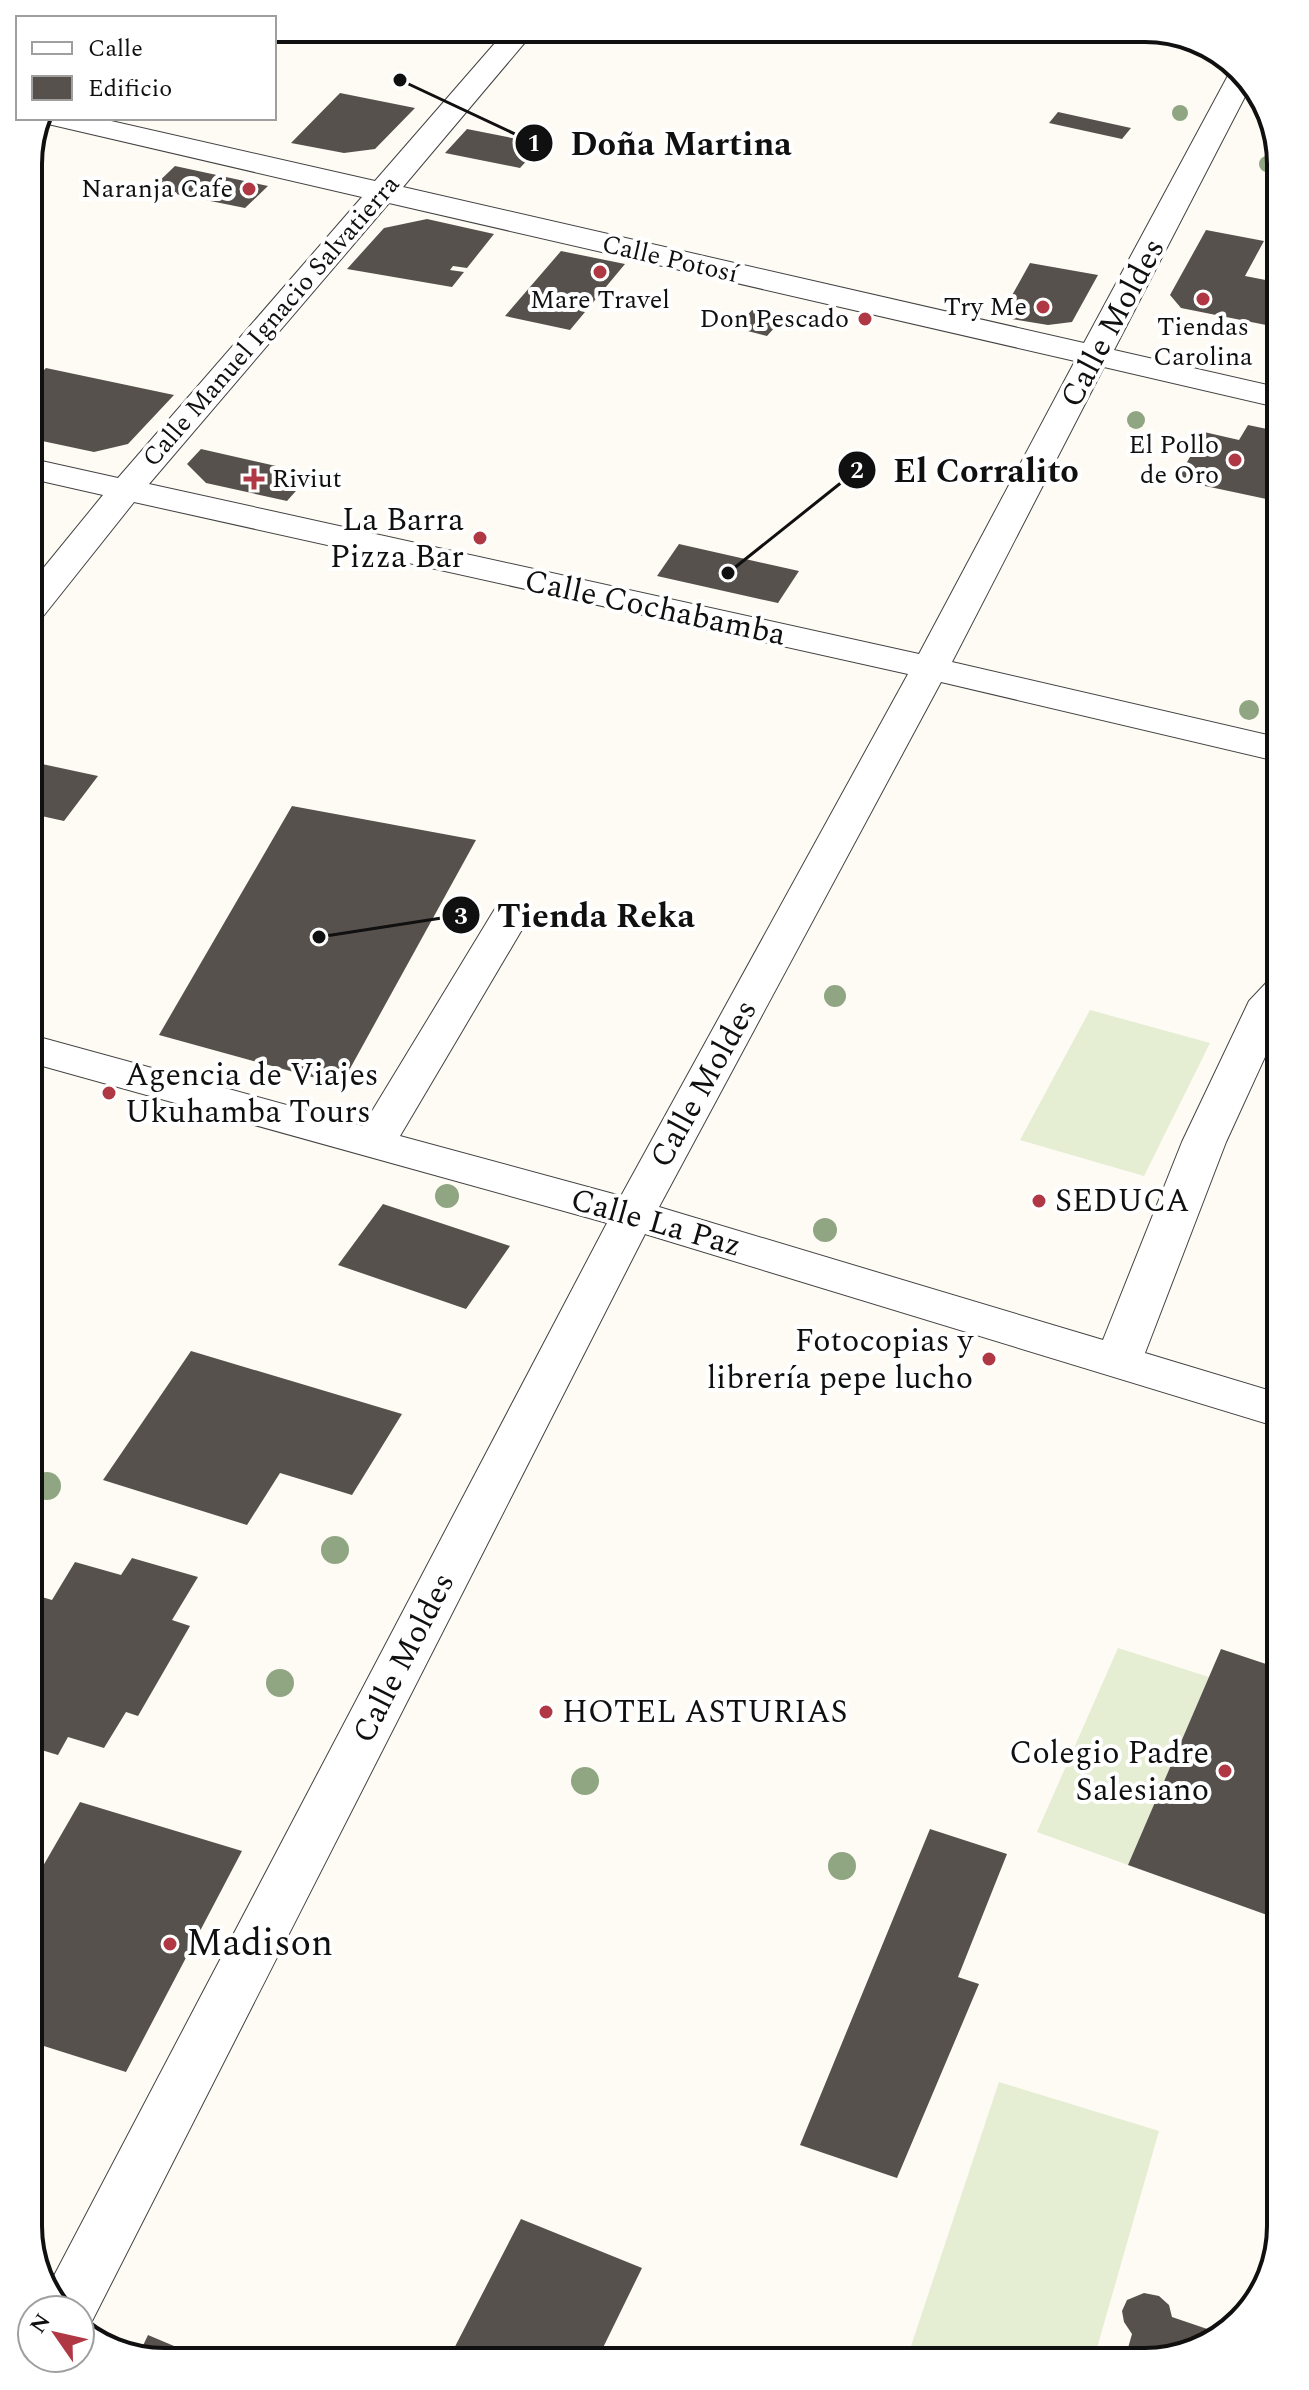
<svg xmlns="http://www.w3.org/2000/svg" width="1309" height="2390" font-family="Spectral,serif">
	<style>
		.pitch { fill: #e5edd2 }
		.building { fill: #57514d }
		.lines { fill: none; stroke-linecap: round; stroke-linejoin: round }
		.minor-casing { stroke: #434343; stroke-width: 2 }
		.minor { fill: #fff; fill-rule: evenodd }
		.tree { fill: #90a683 }
		.poi-dot { fill: #af3844; stroke: #fff; stroke-width: 3 }
		.labels { text-anchor: middle; dominant-baseline: central; stroke-width: 8; stroke-linejoin: round; paint-order: stroke }
		.far-poi-label { font-size: 26px; fill: #101010; stroke: #fff; text-anchor: end }
		.far-street-label { font-size: 26px; fill: #101010; stroke: #fff }
		.street-label { font-size: 32px; fill: #101010; stroke: #fff }
		.poi-label { font-size: 32px; fill: #101010; stroke: #fff; text-anchor: end }
		.near-poi-label { font-size: 38px; fill: #101010; stroke: #fff; text-anchor: start }
		.rim { fill: none; stroke: #101010; stroke-width: 4 }
		.leader { fill: none; stroke: #101010; stroke-width: 3 }
		.callout-dot { fill: #101010; stroke: #fff; stroke-width: 3 }
		.mark-label { font-size: 24px; text-anchor: middle; font-weight: bold; fill: #fff }
		.callout-label { font-size: 34px; text-anchor: middle; font-weight: bold; fill: #101010; stroke: #fff; stroke-width: 8; stroke-linejoin: round; paint-order: stroke }
	</style>
	<rect width="100%" height="100%" fill="#fefbf4"/>
	<path class="pitch" d="M1090 1010 1210 1043 1144 1176 1020 1140Z
		M1118 1648 1209 1677 1128 1865 1037 1832Z
		M999 2082 1159 2131 1093 2362H948L910 2349Z"/>
	<path class="building" d="M340 93 415 108 375 149 344 153 291 143Z
		M1058 112 1131 128 1122 139 1049 123Z
		M467 129 542 144 520 168 445 153Z
		M175 166 268 186 245 208 151 189Z
		M427 219 494 234 467 268 453 266 450 270 464 272 452 287 347 269 384 228Z
		M1206 230 1264 241 1245 276 1281 283V296L1266 325 1181 308 1170 295Z
		M561 251 625 264 570 330 505 316Z
		M1030 263 1098 275 1072 322 1048 325 1000 317Z
		M752 310 784 317 767 336 736 328Z
		M46 368 174 395 128 444 94 452 28 438V386Z
		M1248 425 1281 432V481L1271 500 1177 480 1204 432 1239 440Z
		M201 449 311 474 287 501 206 483 187 464Z
		M679 544 799 571 778 603 657 576Z
		M28 761 98 776 64 821 28 813Z
		M292 806 476 840 341 1085 159 1035Z
		M383 1204 510 1246 466 1309 338 1265Z
		M191 1351 402 1414 352 1495 280 1473 247 1525 103 1480Z
		M132 1558 198 1577 172 1620 190 1626 138 1716 126 1712 104 1748 68 1737 58 1755 28 1746V1606L35 1595 52 1600 75 1562 121 1575Z
		M1221 1649 1281 1669V1920L1128 1865Z
		M80 1802 242 1851 126 2072 28 2041V1892Z
		M930 1829 1007 1854 958 1977 979 1984 897 2178 800 2145Z
		M521 2219 642 2268 596 2362H447Z
		M1144 2293 1159 2296 1169 2305 1172 2317 1219 2333 1197 2351 1145 2362H1124L1132 2334 1124 2322 1122 2311 1127 2300Z
		M148 2335 212 2362H156L138 2356Z"/>
	<g class="lines">
		<g class="minor-casing">
			<path id="minor" d="M532 34 403 187 1084 343 1231 70 1235 69 1250 87 1114 350 1281 388V408L1104 367 952 662 1281 738V762L941 682 659 1207 1103 1340 1182 1142 1249 1001 1266 983 1281 979V1022L1226 1142 1145 1353 1281 1394V1428L645 1234 88 2329 82 2331 80 2310H65L47 2289 607 1223 28 1062V1034L363 1126 496 907 510 903 524 907 530 916 400 1136 621 1196 908 674 134 502 41 619 28 622V587L103 495 28 478V458L118 478 362 197 48 124 46 118H98L375 181 502 35ZM389 203 1075 361 919 654 149 484Z"/>
		</g>
		<use href="#minor" class="minor"/>
	</g>
	<g class="tree">
		<circle cx="1180" cy="113" r="8"/>
		<circle cx="1267" cy="164" r="8"/>
		<circle cx="1136" cy="420" r="9"/>
		<circle cx="1249" cy="710" r="10"/>
		<circle cx="835" cy="996" r="11"/>
		<circle cx="447" cy="1196" r="12"/>
		<circle cx="825" cy="1230" r="12"/>
		<circle cx="47" cy="1486" r="14"/>
		<circle cx="335" cy="1550" r="14"/>
		<circle cx="280" cy="1683" r="14"/>
		<circle cx="585" cy="1781" r="14"/>
		<circle cx="842" cy="1866" r="14"/>
	</g>
	<g class="poi-dot">
		<circle cx="249" cy="189" r="8"/>
		<circle cx="600" cy="272" r="8"/>
		<circle cx="1203" cy="299" r="8"/>
		<circle cx="1043" cy="307" r="8"/>
		<circle cx="865" cy="319" r="8"/>
		<circle cx="1235" cy="460" r="8"/>
		<path d="M250 467h8v8h8v8h-8v8h-8v-8h-8v-8h8z"/>
		<circle cx="480" cy="538" r="8"/>
		<circle cx="109" cy="1093" r="8"/>
		<circle cx="1039" cy="1201" r="8"/>
		<circle cx="989" cy="1359" r="8"/>
		<circle cx="546" cy="1712" r="8"/>
		<circle cx="1225" cy="1771" r="8"/>
		<circle cx="170" cy="1944" r="8"/>
	</g>
	<g class="labels">
		<g class="far-poi-label">
			<text x="233" y="189">Naranja Cafe</text>
			<text x="600" y="300" text-anchor="middle">Mare Travel</text>
			<text x="1027" y="307">Try Me</text>
			<text x="849" y="319">Don Pescado</text>
			<text x="1203" y="327" text-anchor="middle">Tiendas<tspan x="1203" dy="30">Carolina</tspan></text>
			<text x="1219" y="445">El Pollo<tspan x="1219" dy="30">de Oro</tspan></text>
			<text x="272" y="479" text-anchor="start">Riviut</text>
		</g>
		<g class="far-street-label">
			<text transform="translate(670 259) rotate(13)">Calle Potosí</text>
			<text transform="translate(271 321) rotate(-49)">Calle Manuel Ignacio Salvatierra</text>
		</g>
		<g class="street-label">
			<text transform="translate(1113 323) rotate(-62)">Calle Moldes</text>
			<text transform="translate(655 608) rotate(12)">Calle Cochabamba</text>
			<text transform="translate(704 1084) rotate(-61)">Calle Moldes</text>
			<text transform="translate(656 1223) rotate(16)">Calle La Paz</text>
			<text transform="translate(404 1658) rotate(-63)">Calle Moldes</text>
		</g>
		<g class="poi-label">
			<text x="464" y="520">La Barra<tspan x="464" dy="37">Pizza Bar</tspan></text>
			<text x="125" y="1075" text-anchor="start">Agencia de Viajes<tspan x="125" dy="37">Ukuhamba Tours</tspan></text>
			<text x="1055" y="1201" text-anchor="start">SEDUCA</text>
			<text x="973" y="1341">Fotocopias y<tspan x="973" dy="37">librería pepe lucho</tspan></text>
			<text x="562" y="1712" text-anchor="start">HOTEL ASTURIAS</text>
			<text x="1209" y="1753">Colegio Padre<tspan x="1209" dy="37">Salesiano</tspan></text>
		</g>
		<g class="near-poi-label">
			<text x="186" y="1944">Madison</text>
		</g>
	</g>
	<path d="M0 0H1309V2390H0ZM164 42H1145A122 122 0 0 1 1267 164V2226A122 122 0 0 1 1145 2348H164A122 122 0 0 1 42 2226V164A122 122 0 0 1 164 42Z" fill="#fff" fill-rule="evenodd"/>
	<path class="rim" d="M164 42H1145A122 122 0 0 1 1267 164V2226A122 122 0 0 1 1145 2348H164A122 122 0 0 1 42 2226V164A122 122 0 0 1 164 42Z"/>
	<path class="leader" d="M400 80L534 143M728 573L857 470M319 937L461 915"/>
	<g class="callout-dot">
		<circle cx="400" cy="80" r="8"/>
		<circle cx="728" cy="573" r="8"/>
		<circle cx="319" cy="937" r="8"/>
		<circle cx="534" cy="143" r="20"/>
		<circle cx="857" cy="470" r="20"/>
		<circle cx="461" cy="915" r="20"/>
	</g>
	<g class="mark-label">
		<text x="534" y="151">1</text>
		<text x="857" y="478">2</text>
		<text x="461" y="924">3</text>
	</g>
	<g class="callout-label">
		<text x="681" y="155">Doña Martina</text>
		<text x="986" y="482">El Corralito</text>
		<text x="596" y="927">Tienda Reka</text>
	</g>
	<rect x="16" y="16" width="260" height="104" fill="#ffffff" stroke="#9f9f9f" stroke-width="2"/>
	<rect x="32" y="42" width="40" height="12" fill="#ffffff" stroke="#9f9f9f" stroke-width="2"/>
	<text x="88" y="56" font-size="24" fill="#101010">Calle</text>
	<rect x="32" y="76" width="40" height="24" fill="#57514d" stroke="#9f9f9f" stroke-width="2"/>
	<text x="88" y="96" font-size="24" fill="#101010">Edificio</text>
	<g transform="translate(56 2334) rotate(304)"><circle r="38" fill="#ffffff" stroke="#9f9f9f" stroke-width="2"/>
	<path d="M0-6L14 30L0 20L-14 30Z" fill="#af3844"/>
	<text y="-12" font-size="22" font-weight="bold" text-anchor="middle" fill="#101010">N</text>
	</g>
</svg>
